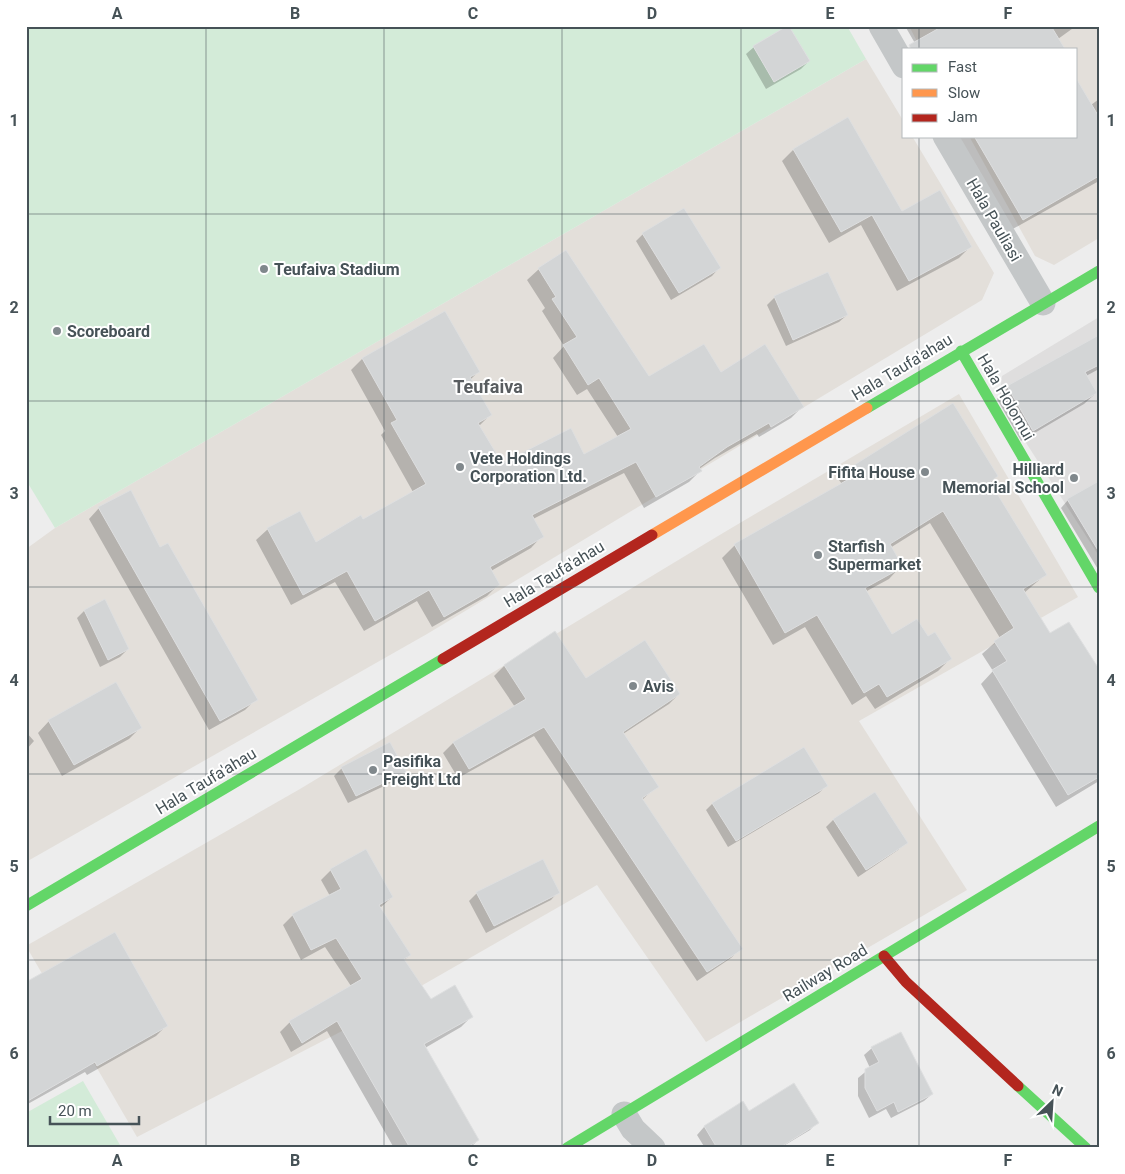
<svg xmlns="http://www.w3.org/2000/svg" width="1125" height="1174" font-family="Roboto,sans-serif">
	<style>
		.commercial { fill: #e3dfda }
		.education { fill: #dfdede }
		.green { fill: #d3ebd8 }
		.shadow { fill: #0003 }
		.building { fill: #d3d5d6; stroke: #dedfe0 }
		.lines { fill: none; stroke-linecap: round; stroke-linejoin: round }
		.street { stroke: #c4c7c8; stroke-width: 25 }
		.fast { stroke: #63d668; stroke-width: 11 }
		.slow { stroke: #ff974d; stroke-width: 11 }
		.jam { stroke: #b3261e; stroke-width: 11 }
		.grid { fill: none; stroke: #465257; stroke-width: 1; stroke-opacity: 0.55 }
		.poi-dot { fill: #80888c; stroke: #fff; stroke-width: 2 }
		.labels { text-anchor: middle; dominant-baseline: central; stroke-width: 4; stroke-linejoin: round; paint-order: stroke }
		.street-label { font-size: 16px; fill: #465257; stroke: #fff }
		.poi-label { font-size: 16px; font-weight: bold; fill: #465257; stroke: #fff; text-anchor: start }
		.neighbourhood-label { font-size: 18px; font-weight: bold; fill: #595d60; stroke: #fff }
		.neatline { fill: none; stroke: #465257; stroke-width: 2 }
		.grid-label { font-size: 16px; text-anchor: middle; font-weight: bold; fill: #465257 }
	</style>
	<rect width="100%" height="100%" fill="#ededed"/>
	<path class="commercial" d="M909 26H1099V238L1054 265 1035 256 969 136H1076V49H921Z
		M866 59 904 122V136H912L994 273 982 300 427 634 26 862V549L55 528Z
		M959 394 1078 597 859 721 967 890 706 1042 597 885 346 1029 137 1137 26 946 300 789 723 533Z"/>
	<path class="education" d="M1099 317V556L999 401 1002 376Z"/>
	<path class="green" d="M26 26H847L866 59 55 528 26 480Z
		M83 1081 120 1145 115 1148H26V1113Z"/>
	<path class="shadow" d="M905 26H1076L1058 39 916 45Z
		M754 47 809 61 801 69 766 89 746 54Z
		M1099 99V181L1011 230 957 136H1076L1091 105Z
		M793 150 901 212 970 247 959 258 897 291 861 225 829 243 782 161Z
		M643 234 719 268 712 276 671 300 636 241Z
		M539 269 649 378 720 373 802 407 791 418 759 437 757 434 715 458 699 469 700 471 689 482 644 508 624 473 533 519 542 536 531 548 491 571 498 585 487 596 432 627 417 601 364 631 335 582 291 605 256 540 268 529 316 543 363 521 413 492 381 435 385 431 351 370 362 359 478 372 470 380 490 415 479 426 501 465 584 456 618 437 587 389 577 395 553 358 564 346 542 311 545 308 527 280Z
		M828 274 847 315 839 322 786 346 767 305 775 297Z
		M1099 336V369L1086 376 1096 393 1084 404 1021 441 997 399 1008 387Z
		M851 468 997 476 990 483 1045 575 1024 593 1050 634 1099 694V781L1056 807 981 684 993 671 982 654 1000 638 930 523 890 548 901 566 889 579 865 592 892 635 927 638 950 659 938 671 875 709 866 696 852 705 805 627 773 645 722 558 735 545 842 484 839 480Z
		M1099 482V571L1061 508 1068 500Z
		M99 508 160 549 256 699 245 710 209 730 89 519Z
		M105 601 128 649 120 657 100 667 77 618 84 611Z
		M555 633 586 680 679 694 669 704 623 734 657 786 642 800 741 948 731 958 697 981 534 736 458 778 443 753 453 743 515 707 494 676 504 666Z
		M49 721 140 728 129 739 62 776 38 733Z
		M26 732 34 741 26 750Z
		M804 749 826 786 819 793 728 847 706 810 712 804Z
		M342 768 404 772 397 780 348 803 334 776Z
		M875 794 906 843 898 850 858 877 826 827 833 820Z
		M331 870 392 897 380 908 410 955 403 961 430 1000 471 1017 461 1027 425 1048 478 1140 470 1148H394L327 1031 291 1052 280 1032 290 1022 351 986 325 947 301 960 283 925 293 915 330 896 321 880Z
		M558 892 551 900 486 933 469 901 477 893Z
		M26 984 167 1025 156 1036 87 1075 85 1072 26 1105Z
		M872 1048 932 1094 924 1101 891 1118 886 1109 869 1118 858 1096V1078L870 1068 864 1055Z
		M743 1103 749 1113 817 1122 810 1130 780 1148H705L697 1135 704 1127Z"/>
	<path class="building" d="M787 26H789L810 61 774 82 753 46Z
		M943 26H1051L1065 49H911L909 45Z
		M1076 78 1099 117V176L1023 220 974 136H1076Z
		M848 117 902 211 940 190 972 247 909 281 872 215 841 232 793 149Z
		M684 208 721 268 679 293 642 233Z
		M566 250 649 376 704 344 721 372 765 344 804 407 771 427 769 423 727 447 699 467 702 471 656 497 636 462 532 515 544 537 490 567 500 585 444 617 429 590 375 621 347 571 303 595 267 528 300 511 316 542 361 515 363 519 426 484 391 423 397 420 362 358 445 311 480 372 470 377 492 415 478 423 502 463 571 428 584 454 631 429 599 378 588 385 563 345 577 337 552 299 556 297 538 268Z
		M828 272 848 315 793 340 774 296Z
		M1099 335V365L1085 372 1097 393 1033 431 1007 386Z
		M953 403 998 476 990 482 1047 575 1023 589 1050 633 1069 622 1099 669V777L1068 795 992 670 1007 661 994 641 1014 628 943 511 890 544 903 567 865 588 892 634 917 619 928 636 935 632 952 659 887 697 879 684 864 693 817 615 785 633 734 544 856 475 851 467Z
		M1099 481V552L1067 499Z
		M131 490 160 547 168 543 258 700 220 721 98 507Z
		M105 599 129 649 108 660 84 610Z
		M555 631 586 678 645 640 680 694 623 732 659 787 642 798 743 949 707 972 544 727 469 769 453 742 526 699 504 665Z
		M116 682 142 728 74 765 48 720Z
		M390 742 406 772 356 796 341 767Z
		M804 747 828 786 736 841 712 803Z
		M875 792 908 843 866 870 833 819Z
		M366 849 393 897 379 905 411 955 404 959 431 999 455 985 473 1017 424 1044 479 1140 466 1148H410L337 1021 302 1043 289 1021 362 979 336 938 311 950 292 914 341 889 330 869Z
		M543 859 560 893 494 926 476 892Z
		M115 932 168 1026 97 1066 95 1062 26 1102V982Z
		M901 1032 933 1094 898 1112 894 1102 877 1111 865 1088V1069L879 1062 871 1047Z
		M794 1083 819 1123 779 1148H717L704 1126 743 1101 749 1111Z"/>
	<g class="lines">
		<path class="street" d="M881 26 904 66
			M945 136 1043 303
			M624 1114 633 1129 653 1148"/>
		<path class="fast" d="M961 351 1099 588
			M867 408 1099 271
			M26 906 443 659
			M1018 1086 1086 1148
			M567 1148 1099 826"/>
		<path class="slow" d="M652 535 867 408"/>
		<path class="jam" d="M443 659 652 535
			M884 956 906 982 1018 1086"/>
	</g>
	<path class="grid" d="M206 26V1148M384 26V1148M562 26V1148M741 26V1148M919 26V49M919 136V1148M26 214H1099M26 401H1099M26 587H1099M26 774H1099M26 960H1099"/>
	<g class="poi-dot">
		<circle cx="264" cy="269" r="5"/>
		<circle cx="57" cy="331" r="5"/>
		<circle cx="460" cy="467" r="5"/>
		<circle cx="925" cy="472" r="5"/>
		<circle cx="1074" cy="478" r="5"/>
		<circle cx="818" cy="555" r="5"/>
		<circle cx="633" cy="686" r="5"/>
		<circle cx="373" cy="770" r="5"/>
	</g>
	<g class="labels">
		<g class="street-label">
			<text transform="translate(994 220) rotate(60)">Hala Pauliasi</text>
			<text transform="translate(902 367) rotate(-31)">Hala Taufa'ahau</text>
			<text transform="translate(1006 397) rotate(60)">Hala Holomui</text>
			<text transform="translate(554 574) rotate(-31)">Hala Taufa'ahau</text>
			<text transform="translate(206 781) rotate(-31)">Hala Taufa'ahau</text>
			<text transform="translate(825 973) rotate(-31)">Railway Road</text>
		</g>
		<g class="poi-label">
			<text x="274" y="269">Teufaiva Stadium</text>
			<text x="67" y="331">Scoreboard</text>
			<text x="470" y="458">Vete Holdings<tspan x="470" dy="18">Corporation Ltd.</tspan></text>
			<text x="1064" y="469" text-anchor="end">Hilliard<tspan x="1064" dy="18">Memorial School</tspan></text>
			<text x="915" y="472" text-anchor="end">Fifita House</text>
			<text x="828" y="546">Starfish<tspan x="828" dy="18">Supermarket</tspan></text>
			<text x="643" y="686">Avis</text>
			<text x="383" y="761">Pasifika<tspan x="383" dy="18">Freight Ltd</tspan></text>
		</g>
		<g class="neighbourhood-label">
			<text x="488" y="386">Teufaiva</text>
		</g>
	</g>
	<rect width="1125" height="1174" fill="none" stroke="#ffffff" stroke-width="55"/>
	<rect x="902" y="48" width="175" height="90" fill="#ffffff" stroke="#b5babc"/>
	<rect x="912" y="64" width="25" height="8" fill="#63d668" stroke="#b5babc"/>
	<text x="948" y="72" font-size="15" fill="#465257">Fast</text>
	<rect x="912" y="89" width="25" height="8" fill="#ff974d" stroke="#b5babc"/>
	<text x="948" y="98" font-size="15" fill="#465257">Slow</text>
	<rect x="912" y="114" width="25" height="8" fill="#b3261e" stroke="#b5babc"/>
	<text x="948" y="122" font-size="15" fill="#465257">Jam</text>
	<g transform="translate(1052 1102) rotate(25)" stroke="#ffffff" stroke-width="4" paint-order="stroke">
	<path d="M0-4L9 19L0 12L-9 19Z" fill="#465257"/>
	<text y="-8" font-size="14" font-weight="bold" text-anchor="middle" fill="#465257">N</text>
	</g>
	<path d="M50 1116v8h89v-8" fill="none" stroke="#465257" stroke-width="2.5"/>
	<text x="58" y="1116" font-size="15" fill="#465257" stroke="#ffffff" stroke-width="4" paint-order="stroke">20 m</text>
	<rect x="28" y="28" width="1070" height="1118" class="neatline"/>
	<g class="grid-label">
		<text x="117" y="19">A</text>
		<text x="295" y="19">B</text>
		<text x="473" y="19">C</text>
		<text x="652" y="19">D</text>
		<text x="830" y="19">E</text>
		<text x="1008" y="19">F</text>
		<text x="14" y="126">1</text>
		<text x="1111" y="126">1</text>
		<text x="14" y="313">2</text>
		<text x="1111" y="313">2</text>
		<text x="14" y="499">3</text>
		<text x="1111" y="499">3</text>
		<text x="14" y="686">4</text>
		<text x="1111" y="686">4</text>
		<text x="14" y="872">5</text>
		<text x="1111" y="872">5</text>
		<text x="14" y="1059">6</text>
		<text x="1111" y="1059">6</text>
		<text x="117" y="1166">A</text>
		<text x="295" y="1166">B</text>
		<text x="473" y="1166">C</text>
		<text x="652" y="1166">D</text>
		<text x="830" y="1166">E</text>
		<text x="1008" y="1166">F</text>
	</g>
</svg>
